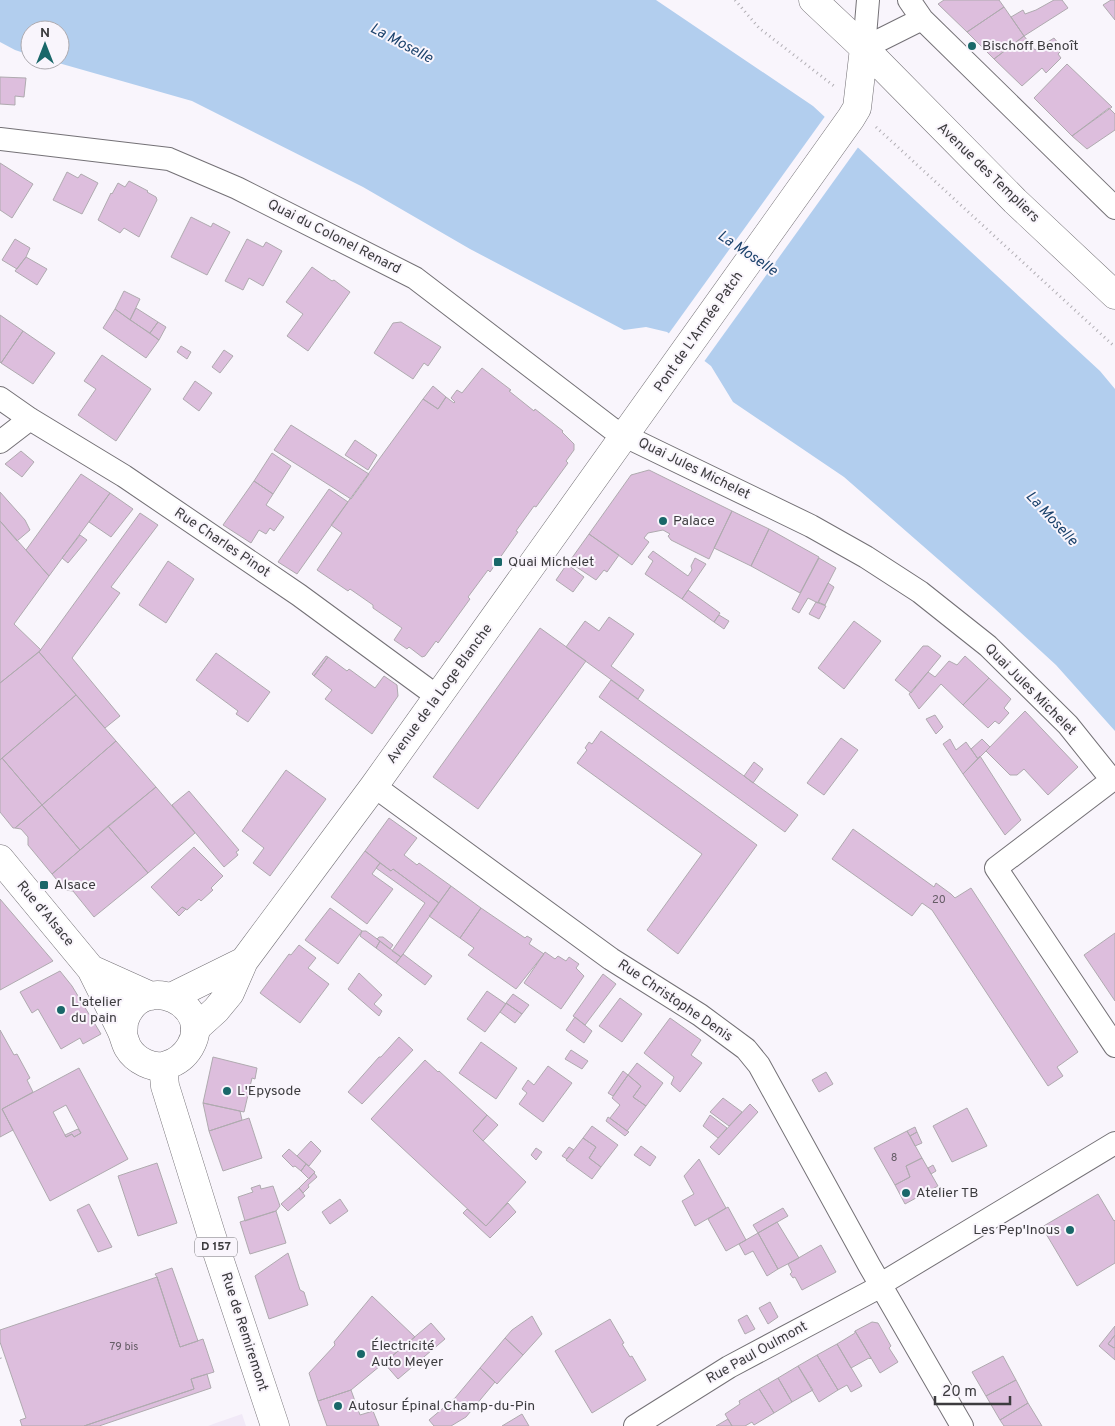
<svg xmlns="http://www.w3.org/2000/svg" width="1115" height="1426" font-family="Overpass,sans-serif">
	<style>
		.built { fill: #f1e9f7 }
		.water { fill: #b2ceee }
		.pier { fill: #f9f5fc }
		.building { fill: #ddbedd; stroke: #afaaaf; fill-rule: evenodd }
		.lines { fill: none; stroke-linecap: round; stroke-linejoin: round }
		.minor-casing { stroke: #747176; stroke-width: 24 }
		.tertiary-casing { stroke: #747176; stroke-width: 29 }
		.primary-casing { stroke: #747176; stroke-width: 29 }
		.path { stroke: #b2afb5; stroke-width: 3; stroke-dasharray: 1 4; stroke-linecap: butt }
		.minor { stroke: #fff; stroke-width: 22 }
		.tertiary { stroke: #fff; stroke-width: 28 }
		.primary { stroke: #fff; stroke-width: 28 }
		.poi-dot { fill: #196769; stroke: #f9f5fc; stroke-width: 2 }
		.labels { text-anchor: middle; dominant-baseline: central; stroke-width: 4; stroke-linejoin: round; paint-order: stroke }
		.number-label { font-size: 11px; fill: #655c66 }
		.shield { fill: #f9f5fc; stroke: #757478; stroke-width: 1 }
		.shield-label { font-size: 12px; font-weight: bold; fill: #3d3c3f }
		.poi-label { font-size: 14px; fill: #3d3c3f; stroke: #f9f5fc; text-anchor: start }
		.street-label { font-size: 14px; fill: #3d3c3f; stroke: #f9f5fc }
		.water-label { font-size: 15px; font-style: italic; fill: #1b426c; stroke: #f9f5fc }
	</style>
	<rect width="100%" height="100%" fill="#f9f5fc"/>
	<path class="built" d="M242 1414 246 1426H208L216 1423Z"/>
	<path class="water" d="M0 0H656L813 106 1100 371 1115 389V731L1056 665 994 608 844 477 733 402 711 366 667 332 646 327 624 330 470 249 363 187 192 101 48 60H60V30H30V55L15 50 0 42Z"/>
	<path class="pier" d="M826 115 859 146 703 363 667 336Z"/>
	<path class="building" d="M944 0H999L1004 7 967 32 938 4Z
		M1054 0H1062L1068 8 1024 36 1011 17 1023 10 1025 14 1036 10Z
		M1111 0H1115V20L1103 5Z
		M1004 7 1024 36 994 59 967 32Z
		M1024 36 1035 50 1054 38 1063 49 1058 54 1061 58 1046 73 1042 68 1022 86 994 59Z
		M1067 64 1112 107 1072 136 1034 98Z
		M0 77 26 78 24 97 15 96V105L0 104Z
		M1109 108 1115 114V130L1087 149 1072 136Z
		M0 163 33 184 12 218 0 210Z
		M67 172 78 178 81 174 98 183 82 214 53 200Z
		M129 181 148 191 147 192 156 197 157 200 139 237 124 228 120 233 98 220 111 193 112 194 118 183 125 187Z
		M191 217 211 227 213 223 230 232 207 275 171 257Z
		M15 239 30 248 26 257 17 269 2 260Z
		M247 239 263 247 266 242 282 251 263 286 249 278 243 290 225 281Z
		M26 257 47 269 37 285 15 271Z
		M312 267 332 281 334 280 350 292 308 351 287 336 303 314 286 302Z
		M124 291 140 299 130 320 115 309Z
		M136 308 158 322 150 333 130 320Z
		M115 309 159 340 146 358 103 328Z
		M0 315 23 331 1 363 0 362Z
		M158 322 166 327 159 340 150 333Z
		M401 322 441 347 428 366 424 363 413 379 374 353 393 323Z
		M23 331 55 353 33 384 1 363Z
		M181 346 191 352 187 359 177 352Z
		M224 350 233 356 220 373 212 367Z
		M102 355 151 389 116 441 78 415 96 389 84 381Z
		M482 368 511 390 509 391 534 411 535 409 563 431 562 432 574 444V450L566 461 568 463 536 507 534 506 516 531 518 532 490 572 488 570 468 597 470 599 438 643 436 641 425 656 422 657 409 647 407 649 394 640 402 628 373 608V605L350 589 348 591 317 570 342 533 331 525 423 399 438 409 446 397 454 403 455 402 451 398 457 390 462 393Z
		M195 381 212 393 199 411 183 399Z
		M433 386 446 397 438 409 423 399Z
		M291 425 369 474 351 499 274 450Z
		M355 440 377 455 368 470 345 455Z
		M21 451 34 462 22 477 5 464Z
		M272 453 291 466 273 494 254 481Z
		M649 470 732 511 709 559 671 540 668 536 670 534 663 530 648 533 644 538 649 542 632 565 589 534 631 475Z
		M81 474 110 493 49 576 26 550Z
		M254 481 273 494 266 505 284 517 274 531 270 528 266 534 259 530 251 543 223 525Z
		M329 489 348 502 297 574 278 562Z
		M0 492 25 520 30 530 17 541 0 521Z
		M110 493 133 509 111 537 89 522Z
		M732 511 769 529 751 566 714 548Z
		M140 513 158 525 111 587 120 593 72 658 120 716 105 728 39 652Z
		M0 521 49 576 14 624 41 650 0 683Z
		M769 529 819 557 800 593 751 566Z
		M589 534 619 555 607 572 604 570 596 580 569 562Z
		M80 535 87 540 68 563 62 558Z
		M653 551 688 576 692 570 691 566 695 558 706 564 682 599 645 574 653 561 648 557Z
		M819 558 836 568 818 603 808 598 799 613 792 609Z
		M168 561 194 579 166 623 139 605Z
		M567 564 584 577 573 592 556 580Z
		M828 583 834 587 825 605 818 602Z
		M688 590 720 613 714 622 682 599Z
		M816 602 826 606 819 619 809 614Z
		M719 615 729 621 724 629 714 622Z
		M609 617 634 634 611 666 644 690 638 699 566 647 585 621 599 631Z
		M854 621 881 641 844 689 818 668Z
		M540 628 586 661 478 809 433 777Z
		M923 646H928L941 656 911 693 895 680Z
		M39 652 76 695 0 760V683Z
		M216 653 270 692 248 722 236 714 238 711 196 680Z
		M326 656 328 657 314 676 312 674Z
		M965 656 989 678 963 705 941 684 919 709 909 694 928 672 935 677 949 661 957 665Z
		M328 657 347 671 349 669 375 688 384 676 397 685 398 696 372 734 325 699 332 690 314 676Z
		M989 678 1011 699 1004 708 1009 713 999 724 995 721 988 728 963 705Z
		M611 680 798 815 785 832 599 697Z
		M76 695 116 741 42 805 2 758Z
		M1025 711 1078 767 1048 795 1024 769 1017 775H1010L986 751Z
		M935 715 943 727 936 734 926 719Z
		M601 731 757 845 678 954 647 930 702 854 577 763 587 750 585 748 589 742 592 744Z
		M841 738 858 750 824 795 807 783Z
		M950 739 956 750 966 742 978 759 963 774 943 744Z
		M982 739 990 747 978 759 971 749Z
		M116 741 156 787 80 850 42 805Z
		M980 756 1021 820 1005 835 963 774Z
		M2 758 42 805 15 828H13L0 812V760Z
		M754 762 763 769 753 783 744 776Z
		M286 770 326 799 270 876 253 863 264 848 242 831Z
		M156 787 195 833 148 873 108 826Z
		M189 791 239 850 236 852 238 855 224 867 172 805Z
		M42 805 80 850 52 874 28 845V837L21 829 15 828Z
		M389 818 417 838 404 855 417 865 419 863 451 886 439 903 393 869 391 871 365 851Z
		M108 826 148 873 94 917 73 891 65 890 52 874Z
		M853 829 934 887 936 883 951 894 955 898 971 888 1078 1052 1057 1067 1063 1076 1048 1086 932 910 922 903 912 916 832 859Z
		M194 847 223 876 211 888 213 890 201 901 199 899 187 910 182 907 176 913 151 887Z
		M365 851 380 863 372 874 393 889 367 924 331 897Z
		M380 863 391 871 393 869 439 903 401 957 392 951 425 903 376 868Z
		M451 886 481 908 460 938 429 916Z
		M0 899 53 961 0 990Z
		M182 907 186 909 179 916 176 913Z
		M330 908 362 931 338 964 305 940Z
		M481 908 525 938 527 936 532 939 529 944 544 954 516 989 468 955 474 948 460 938Z
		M362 931H366L380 941 376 948 360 936Z
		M1115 933V1001L1084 955Z
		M379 937H383L393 945 390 949 377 939Z
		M380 941 401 957 396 963 376 948Z
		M299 945 316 958 308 968 329 984 300 1023 260 993 289 954 291 955Z
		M545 952 555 959 558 956 566 961 569 957 579 964 576 968 584 976 561 1009 524 983Z
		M403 954 432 976 425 985 396 963Z
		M60 971 72 986 101 1034 83 1044 80 1038 61 1049 38 1009 32 1013 20 992Z
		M359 973 382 995 374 1004 382 1011 379 1016 348 989Z
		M603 974 616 984 585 1025 573 1016Z
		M487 991 506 1004 485 1032 467 1019Z
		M513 994 529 1005 522 1014 506 1003Z
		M620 998 642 1014 622 1042 599 1026Z
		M506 1003 522 1014 515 1023 500 1012Z
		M575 1017 592 1031 584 1043 566 1030Z
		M670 1018 701 1040 691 1055 702 1063 680 1092 671 1084 674 1077 644 1053Z
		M0 1030 14 1055 17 1054 30 1078 27 1080 33 1092 2 1109 13 1130 0 1137Z
		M399 1037 413 1050 362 1104 348 1092 379 1057H381Z
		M481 1042 517 1068 496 1099 459 1073Z
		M571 1050 588 1061 582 1069 565 1059Z
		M213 1057 257 1068 255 1079 252 1078 244 1112 203 1103Z
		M425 1060 438 1072 439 1071 487 1115 473 1131 526 1182 486 1226 371 1119Z
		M637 1063 663 1083 646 1106 633 1097 641 1086 628 1075Z
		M548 1066 572 1083 543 1122 519 1104 527 1093 522 1089 528 1080 534 1085Z
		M79 1068 128 1159 50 1201 2 1109ZM66 1105 81 1133 74 1137 72 1134 66 1137 53 1112Z
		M623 1071 628 1075 613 1096 608 1093Z
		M826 1072 833 1084 819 1092 812 1080Z
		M628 1075 641 1086 633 1097 646 1106 627 1131 610 1118 620 1105 612 1098Z
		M723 1098 742 1112 729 1126 710 1112Z
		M203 1103 240 1111 242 1120 209 1131Z
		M750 1104 758 1112 719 1155 710 1147Z
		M967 1108 987 1146 952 1162 933 1126Z
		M487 1115 498 1125 483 1141 473 1131Z
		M710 1115 727 1128 718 1138 703 1126Z
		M608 1117 629 1132 625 1136 606 1121Z
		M249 1118 262 1158 223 1171 209 1131Z
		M592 1126 618 1145 601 1167 589 1158 596 1147 583 1138Z
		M915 1127 917 1132 910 1136 907 1131Z
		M78 1129 81 1133 74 1137 72 1134 66 1137 65 1135Z
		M907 1131 922 1158 906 1166 910 1177 895 1185 874 1148Z
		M917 1132 922 1143 915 1146 910 1136Z
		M583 1138 596 1147 589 1158 601 1167 592 1179 566 1160Z
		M311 1141 321 1151 309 1166 297 1156Z
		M641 1146 656 1157 650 1166 634 1155Z
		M569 1147 574 1150 567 1159 562 1156Z
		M536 1148 542 1152 536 1160 531 1155Z
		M289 1149 306 1164 301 1171 295 1166 293 1167 282 1156Z
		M922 1158 938 1186 905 1204 895 1185 910 1177 906 1166Z
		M699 1159 726 1208 695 1226 682 1201 694 1194 684 1176Z
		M157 1163 177 1223 138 1236 118 1176Z
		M306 1164 315 1172 309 1179 301 1171Z
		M933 1165 936 1171 931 1174 928 1168Z
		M314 1173 317 1177 308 1185 309 1187 303 1193 299 1188Z
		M260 1185 261 1189 273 1186 280 1206 276 1211 245 1221 238 1197 253 1192 251 1188Z
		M299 1188 305 1196 288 1211 281 1204Z
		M1098 1194 1114 1221 1115 1220V1263L1077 1286 1042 1227Z
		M340 1199 348 1211 330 1224 322 1212Z
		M508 1203 516 1212 490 1238 463 1213 467 1209 486 1226Z
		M89 1204 112 1247 98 1252 77 1210Z
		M728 1207 746 1240 726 1251 708 1219Z
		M783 1208 788 1216 758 1233 753 1225Z
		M276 1211 286 1243 250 1254 240 1222Z
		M777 1222 799 1258 778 1269 758 1233Z
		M758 1233 778 1269 767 1276 753 1251 745 1255 739 1244Z
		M821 1245 836 1272 802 1290 795 1277 793 1278 790 1274 792 1272 788 1264Z
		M288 1253 300 1290 304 1292 308 1305 269 1319 255 1276Z
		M172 1268 198 1341 180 1347 157 1277 155 1274Z
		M157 1277 180 1347 203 1339 214 1372 191 1379 194 1389 84 1426H22L20 1420 26 1418 0 1342V1330Z
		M372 1296 415 1337 351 1390 318 1401 309 1373 335 1345 334 1342Z
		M770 1302 778 1317 768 1324 759 1308Z
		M747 1315 755 1329 745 1334 738 1320Z
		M532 1316 542 1334 523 1355 505 1338 512 1330Z
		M610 1319 624 1343 622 1344 630 1357 632 1356 646 1380 592 1413 555 1351Z
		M872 1322 878 1323 891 1346 889 1348 898 1362 880 1373 855 1331Z
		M431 1323 445 1339 398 1379 384 1363Z
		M1115 1326V1335L1108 1344 1114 1348 1115 1347V1360L1099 1346Z
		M855 1331 871 1358 870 1359 869 1358 851 1368 837 1344 855 1333Z
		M1115 1335V1347L1114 1348 1108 1344Z
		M505 1338 523 1355 497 1384 480 1368Z
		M837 1344 862 1386 851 1392 847 1385 838 1390 817 1355Z
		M817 1355 838 1390 819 1402 798 1366Z
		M1003 1356 1016 1380 986 1396 972 1372Z
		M798 1366 813 1390 792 1402 778 1378Z
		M480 1368 495 1382 466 1417 451 1426H434L429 1420 455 1398Z
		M207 1374 211 1388 99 1426H84L194 1389 191 1379Z
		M778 1378 792 1402 774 1413 759 1389Z
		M1016 1380 1028 1403 1000 1420 986 1396Z
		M759 1389 774 1413 754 1425 752 1422 745 1426H732L725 1414 740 1404 739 1401Z
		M351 1390 360 1415 373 1411 379 1426H327L318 1401Z
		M1028 1403 1042 1426H1004L1000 1420Z
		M522 1414 529 1426H502Z
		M728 1419 732 1426H716Z"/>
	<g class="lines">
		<g class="minor-casing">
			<path id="minor" d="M909 0 922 19 1115 208
				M864 48 922 19
				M864 48 868 0
				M0 139 169 159 237 188 415 278 611 428 625 436 811 526 866 557 920 592 988 646 1068 725 1112 780 996 868 1115 1046
				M0 398 30 419 124 476 299 595 438 697
				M0 442 30 419
				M374 786 611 959 700 1015 746 1049 759 1065 869 1265 962 1426
				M635 1426 729 1367 872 1291 881 1284 1115 1143"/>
		</g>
		<g class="tertiary-casing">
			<path id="tertiary" d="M813 0 864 48 1015 201 1115 295
				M171 997 244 961
				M195 1029 216 1010 230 993 244 961 374 786 851 118 857 108 864 48"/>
		</g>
		<g class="primary-casing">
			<path id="primary" d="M0 859 91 969
				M123 1035C124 1030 123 1024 125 1019 143 970 215 1005 190 1047 184 1057 177 1062 167 1065 153 1070 135 1060 128 1048 125 1043 124 1036 121 1030 111 1009 101 989 91 969L151 996
				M163 1066 165 1086 211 1234 275 1426"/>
		</g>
		<path class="path" d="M735 0 759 28 834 86
			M876 127 1115 347
			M0 1358 1 1360"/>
		<use href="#minor" class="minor"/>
		<use href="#tertiary" class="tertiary"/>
		<use href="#primary" class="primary"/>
	</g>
	<g class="poi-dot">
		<circle cx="972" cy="46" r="5"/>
		<circle cx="663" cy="521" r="5"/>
		<rect x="493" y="557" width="10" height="10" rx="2.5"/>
		<rect x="39" y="880" width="10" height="10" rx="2.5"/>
		<circle cx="61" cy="1010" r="5"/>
		<circle cx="227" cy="1091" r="5"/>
		<circle cx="906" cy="1193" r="5"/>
		<circle cx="1070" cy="1230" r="5"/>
		<circle cx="361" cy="1354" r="5"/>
		<circle cx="338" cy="1406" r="5"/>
	</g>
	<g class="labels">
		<g class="number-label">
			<text x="939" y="900">20</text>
			<text x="894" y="1158">8</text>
			<text x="124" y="1347">79 bis</text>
		</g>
		<rect class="shield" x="195" y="1237.5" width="42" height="19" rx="4"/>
		<g class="shield-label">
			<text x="216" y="1247">D 157</text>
		</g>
		<g class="poi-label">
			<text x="982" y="46">Bischoff Benoît</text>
			<text x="673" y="521">Palace</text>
			<text x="508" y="562">Quai Michelet</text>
			<text x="54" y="885">Alsace</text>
			<text x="71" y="1002">L'atelier<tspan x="71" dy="16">du pain</tspan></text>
			<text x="237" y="1091">L'Epysode</text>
			<text x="916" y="1193">Atelier TB</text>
			<text x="1060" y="1230" text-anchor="end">Les Pep'Inous</text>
			<text x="371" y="1346">Électricité<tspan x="371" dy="16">Auto Meyer</tspan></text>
			<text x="348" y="1406">Autosur Épinal Champ-du-Pin</text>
		</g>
		<g class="street-label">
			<text transform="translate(988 173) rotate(44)">Avenue des Templiers</text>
			<text transform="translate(334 237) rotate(27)">Quai du Colonel Renard</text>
			<text transform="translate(699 332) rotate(-55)">Pont de L'Armée Patch</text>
			<text transform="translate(694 469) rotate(26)">Quai Jules Michelet</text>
			<text transform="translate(222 543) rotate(34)">Rue Charles Pinot</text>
			<text transform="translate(1030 690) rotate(45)">Quai Jules Michelet</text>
			<text transform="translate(440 694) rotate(-54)">Avenue de la Loge Blanche</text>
			<text transform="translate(45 914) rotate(50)">Rue d'Alsace</text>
			<text transform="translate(675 1001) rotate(34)">Rue Christophe Denis</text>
			<text transform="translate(244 1332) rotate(72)">Rue de Remiremont</text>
			<text transform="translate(757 1353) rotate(-29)">Rue Paul Oulmont</text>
		</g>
		<g class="water-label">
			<text transform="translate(401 44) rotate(28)">La Moselle</text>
			<text transform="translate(747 254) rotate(34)">La Moselle</text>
			<text transform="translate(1051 519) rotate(47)">La Moselle</text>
		</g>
	</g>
	<g transform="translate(45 45)"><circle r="24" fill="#f9f5fc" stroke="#aeabb0"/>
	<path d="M0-4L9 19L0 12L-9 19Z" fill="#196769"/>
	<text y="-8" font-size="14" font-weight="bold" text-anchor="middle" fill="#3d3c3f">N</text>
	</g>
	<path d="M935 1396v8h75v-8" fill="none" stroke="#3d3c3f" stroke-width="2.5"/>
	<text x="942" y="1396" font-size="15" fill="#3d3c3f" stroke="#f9f5fc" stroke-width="4" paint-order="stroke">20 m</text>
</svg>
